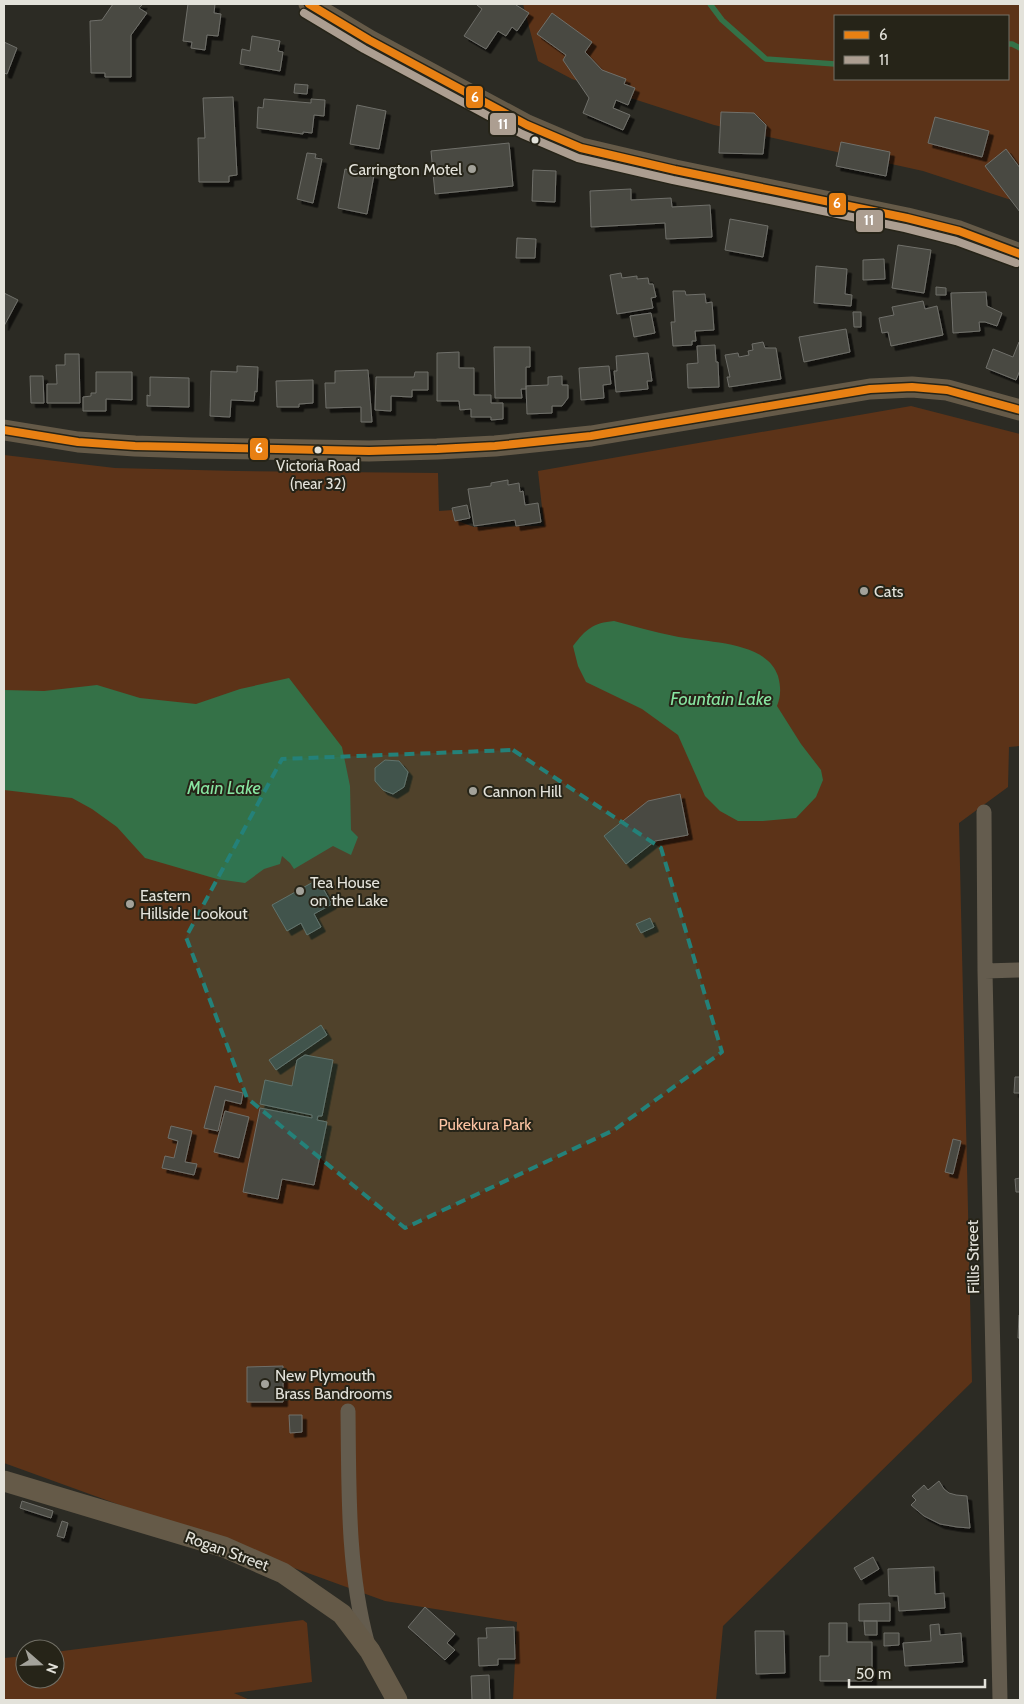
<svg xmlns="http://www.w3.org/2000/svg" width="1024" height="1704" font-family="Cabin,sans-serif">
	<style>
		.green { fill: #5c3318; fill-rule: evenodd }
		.water { fill: #347147 }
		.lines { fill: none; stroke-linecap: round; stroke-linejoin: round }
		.stream { stroke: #347147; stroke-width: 5.5 }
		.building { fill: #484842; stroke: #70706a; filter: url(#shadow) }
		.street { stroke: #645c4e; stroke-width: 15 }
		.secondary { stroke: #655a48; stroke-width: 21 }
		.bus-1-casing { stroke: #262418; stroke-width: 11 }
		.bus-2-casing { stroke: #262418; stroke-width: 11 }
		.bus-1 { stroke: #e88013; stroke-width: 8 }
		.bus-2 { stroke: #ac9e91; stroke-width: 8 }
		.marked { fill: #248179; fill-opacity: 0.2; stroke: #248179; stroke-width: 4; stroke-dasharray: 10 6; stroke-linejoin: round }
		.bus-dot { fill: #e3e2da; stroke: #262418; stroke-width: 2 }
		.poi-dot { fill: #a3a29a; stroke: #262418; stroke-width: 2 }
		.labels { text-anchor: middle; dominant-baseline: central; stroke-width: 4; stroke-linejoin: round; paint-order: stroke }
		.bus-label { font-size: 15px; fill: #e3e2da; stroke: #262418 }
		.poi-label { font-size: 16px; fill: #e3e2da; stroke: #262418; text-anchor: start }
		.park-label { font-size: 16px; fill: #fcc3a3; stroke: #262418 }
		.street-label { font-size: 16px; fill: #e3e2da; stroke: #262418 }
		.water-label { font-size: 18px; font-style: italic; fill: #88e5a1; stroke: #262418 }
		.line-badge { stroke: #262418; stroke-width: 2 }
		.badge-label { font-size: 14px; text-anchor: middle; font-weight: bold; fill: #fff }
	</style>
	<defs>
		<filter id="shadow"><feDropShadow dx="4.5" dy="4.5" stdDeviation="0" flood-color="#0009"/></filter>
	</defs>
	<rect width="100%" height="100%" fill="#2c2b24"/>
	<path class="green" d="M523 4H1020V203L923 171 714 125 572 79 538 61ZM835 16H1008V79H835Z
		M911 406 1020 434V746L1009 747 1008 787 959 823 972 1382 723 1626 716 1700H513L517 1622 385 1601 4 1463V455L115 468 237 471 438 473 439 511 453 510 455 520 474 527 544 526 538 471Z
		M303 1620 307 1623 312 1682 234 1693 250 1700H4V1658L25 1656V1679H55V1652Z"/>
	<path class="water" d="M614 621C634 626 654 632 674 636 705 643 766 640 778 676 781 687 781 696 777 706L801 744 821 770 823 780 816 797 796 818 763 821H738L720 811 705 796 678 735 642 709 586 682 578 666 573 646C586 629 593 623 614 621Z
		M289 678 342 747 350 786 351 830 358 837 351 855 333 846 294 869 290 863 282 856 280 864 264 869 245 883 217 879 145 858 117 827 92 809 72 798 4 790V690L44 691 97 685 140 698 196 704 240 689Z"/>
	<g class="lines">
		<path class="stream" d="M710 4 722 20 766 59 835 64
			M1008 44H1012L1020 48"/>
	</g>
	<path class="building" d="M113 4H143L139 8 147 13 131 35V77H105V73H91L90 21 102 20Z
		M188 4H215L214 13 221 14 218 36 207 35 205 50 191 48 192 42 183 41Z
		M478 4H517L516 5 529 13 517 31 512 27 506 36 498 31 486 49 464 36 482 9 477 5Z
		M552 13 592 42 585 52 602 70 626 79 624 84 635 88 628 105 616 100 613 108 630 115 623 130 583 113 589 98 563 60 566 55 537 34Z
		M252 36 280 41 278 51 283 52 280 71 240 64 242 49 250 51Z
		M4 42 17 48 7 74 4 73Z
		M295 84 308 85 307 94 294 93Z
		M233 97 237 175 229 176V182H199L198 138H205L203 98Z
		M264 99 311 103V99L325 100 324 116 314 115 312 133 303 132V134L257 128 258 107 263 108Z
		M357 105 386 111 379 149 350 144Z
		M721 112 754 113 766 125 763 154 719 153Z
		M935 117 989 131 982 157 928 143Z
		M841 142 890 152 886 176 836 166Z
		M509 143 513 186 435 194 431 151Z
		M1006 149 1020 168V212L985 166Z
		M307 153 316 154 315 158 322 159 313 203 297 199Z
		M345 169 374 175 367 214 338 208Z
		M533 170 556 171 555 202 532 201Z
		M631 189V200L671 198 672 207 710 205 712 237 666 239 665 223 591 227 590 191Z
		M730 219 768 226 763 257 725 250Z
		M517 238 536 239 535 258H516Z
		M898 245 931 250 924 293 892 288Z
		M884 259 885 279 863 280V260Z
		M816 266 847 269 845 294 852 295 851 306 814 303Z
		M621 273 622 278 637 276V279L648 278 649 284H653L656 297 651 298 653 308 617 314 610 275Z
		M936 287 946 288V295H936Z
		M673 291H685L686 295 705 294 706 303 712 302 714 330 695 331 696 341H692V345L673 346 671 322H675Z
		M986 292 987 306 1002 313 997 326 985 322H979L980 331 953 333 951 293Z
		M4 293 18 300 4 326Z
		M923 301 925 309 937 306 943 335 891 346 888 332 882 333 879 318 894 315 892 307Z
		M853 312H861V327H854Z
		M651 313 655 333 634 337 630 316Z
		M846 329 850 352 804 362 799 337Z
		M763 342 765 348H776L781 379 729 387 727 377H730L725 355 738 353 739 357 749 355 748 351 753 350 752 344Z
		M1019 342H1020V370L1016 380 986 368 993 349 1013 357Z
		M715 345 716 362H718L719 387 688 388 687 364 698 363 697 346Z
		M494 347H530V367H526V389H521L522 398H495Z
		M459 352V368H474V395H491V403H503V419L491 420V417H471V409L460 410 459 401H437V353Z
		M648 353 652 381H647L648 389 616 392 614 371H617L616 356Z
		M65 354H79L80 403H47V384H57L56 365H65Z
		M237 366 258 367 257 392 255 391 254 401 231 400 230 417 210 416 211 371 237 372Z
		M609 366 611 384 603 385 604 398 581 400 579 368Z
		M368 370 372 422H361V407L326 408 325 383H335V371Z
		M96 372H132V400L106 399V411H83V397L91 396V393H96Z
		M415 372H428V390H412V397L391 396V411L375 410 376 377H414Z
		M30 376H43L44 403H31Z
		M562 376V385H568V398L562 406H552V413L527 414 526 386 548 385V377Z
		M150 377 189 378V407L147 406V395L150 396Z
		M313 380V403L299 404V407H277L276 381Z
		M508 480V485L519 483 520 492 523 491 525 505 538 503 541 522 516 526 515 520 474 526 468 489 491 486V483Z
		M467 505 470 518 455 521 452 508Z
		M385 760 399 761 408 772 404 787 393 794 383 790 375 781V768Z
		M680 794 688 835 655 841 626 864 604 836 648 801Z
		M315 881 318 887 321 885 332 904 314 914 321 927 307 935 301 923 287 931 272 905Z
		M650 918 654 927 641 933 636 924Z
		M321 1025 327 1035 276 1070 269 1060Z
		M305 1055 333 1060 322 1116H318L317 1120 327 1122 314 1185 282 1179 278 1199 243 1192 260 1108 312 1118V1115L260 1104 265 1080 292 1086 297 1060Z
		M1015 1077H1020V1093H1014Z
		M215 1086 243 1093 241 1104 225 1100 218 1131 204 1128Z
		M225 1111 249 1117 239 1158 214 1152Z
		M171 1126 192 1131 185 1162 197 1164 194 1175 162 1168 165 1156 174 1158 178 1141 168 1138Z
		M953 1139 961 1141 953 1174 945 1172Z
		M1020 1178V1192H1016L1015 1179Z
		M1019 1315H1020V1338H1018Z
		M283 1366V1402H247V1367Z
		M289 1415H302V1432L290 1433Z
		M939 1481 944 1489 949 1493 956 1495 967 1496 970 1528 957 1527 940 1524 924 1516 911 1505 916 1500 912 1496 924 1485 928 1490Z
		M22 1501 53 1511 51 1518 20 1508Z
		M62 1521 68 1523 64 1538 57 1536Z
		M873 1557 879 1569 861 1580 854 1568Z
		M934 1567 935 1594 944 1593 945 1608 899 1611 898 1596H889L888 1569Z
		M890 1603V1621H859V1604Z
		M425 1607 455 1634 447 1643 455 1650 445 1660 408 1627Z
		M864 1621H877V1635H865Z
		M829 1623H847V1642H872V1681H820V1656H829Z
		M939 1624 940 1635 961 1633 963 1662 905 1666 903 1643 931 1641 930 1625Z
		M514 1627 515 1659H498V1665L479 1666 478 1638H487L486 1628Z
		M755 1631H784L785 1673 756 1674Z
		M884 1633H899V1645L884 1646Z
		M489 1675 490 1700H472L471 1676Z"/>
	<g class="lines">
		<path class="street" d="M984 812 985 971 1000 1700
			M985 971 1020 970
			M348 1411C349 1488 347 1567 367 1642"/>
		<path class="secondary" d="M309 4 369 40 527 125 581 148 675 170 907 218 959 231 1020 254
			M4 430 78 442 135 446 192 448 369 451 437 449 495 446 591 436 870 389 912 387 947 390 1020 410
			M4 1481 224 1547 283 1573 342 1614 370 1651 397 1700"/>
		<g class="bus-1-casing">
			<path id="bus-1" d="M309 4 369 40 527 125 581 148 675 170 907 218 959 231 1020 254
				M4 430 78 442 135 446 369 451 437 449 495 446 591 436 870 389 912 387 947 390 1020 410"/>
		</g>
		<g class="bus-2-casing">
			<path id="bus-2" d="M304 13 364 49 522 134 578 158 673 180 905 228 956 241 1016 263"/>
		</g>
		<use href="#bus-1" class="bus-1"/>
		<use href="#bus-2" class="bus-2"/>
	</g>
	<path class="marked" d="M513 750 661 848 722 1052 614 1130 405 1228 247 1098 186 937 282 759Z"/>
	<g class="bus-dot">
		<circle cx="535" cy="140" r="4.5"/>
		<circle cx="318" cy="450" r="4.5"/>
	</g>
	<g class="poi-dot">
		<circle cx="472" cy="169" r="5"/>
		<circle cx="864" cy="591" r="5"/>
		<circle cx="473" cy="791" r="5"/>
		<circle cx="300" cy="891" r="5"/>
		<circle cx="130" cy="904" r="5"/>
		<circle cx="265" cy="1384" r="5"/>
	</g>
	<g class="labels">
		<g class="bus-label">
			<text x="318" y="466">Victoria Road<tspan x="318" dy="18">(near 32)</tspan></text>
		</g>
		<g class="poi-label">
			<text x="462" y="169" text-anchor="end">Carrington Motel</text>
			<text x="874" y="591">Cats</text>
			<text x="483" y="791">Cannon Hill</text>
			<text x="310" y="882">Tea House<tspan x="310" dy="18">on the Lake</tspan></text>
			<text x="140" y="895">Eastern<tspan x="140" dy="18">Hillside Lookout</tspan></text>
			<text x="275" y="1375">New Plymouth<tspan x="275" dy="18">Brass Bandrooms</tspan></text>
		</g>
		<g class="park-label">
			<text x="485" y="1124">Pukekura Park</text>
		</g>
		<g class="street-label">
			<text transform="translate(973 1257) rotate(-91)">Fillis Street</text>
			<text transform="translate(227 1551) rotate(20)">Rogan Street</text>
		</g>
		<g class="water-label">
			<text x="721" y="699">Fountain Lake</text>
			<text x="224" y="788">Main Lake</text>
		</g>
	</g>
	<g class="line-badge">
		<rect x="465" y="85" width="19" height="24" rx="5" fill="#e88013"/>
		<rect x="489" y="112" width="28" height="24" rx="5" fill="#ac9e91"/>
		<rect x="828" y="192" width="19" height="24" rx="5" fill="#e88013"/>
		<rect x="855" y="209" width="29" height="24" rx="5" fill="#ac9e91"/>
		<rect x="249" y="437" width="20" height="24" rx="5" fill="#e88013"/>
	</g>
	<g class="badge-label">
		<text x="475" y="102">6</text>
		<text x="503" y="129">11</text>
		<text x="837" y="208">6</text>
		<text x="869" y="225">11</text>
		<text x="259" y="453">6</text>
	</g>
	<rect width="1024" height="1704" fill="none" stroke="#e3e2da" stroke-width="10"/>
	<rect x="834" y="15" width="175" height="65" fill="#262418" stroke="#727066"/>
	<rect x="844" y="31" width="25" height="8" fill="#e88013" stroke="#727066"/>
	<text x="879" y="40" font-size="15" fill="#e3e2da">6</text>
	<rect x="844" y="56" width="25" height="8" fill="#ac9e91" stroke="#727066"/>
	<text x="879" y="65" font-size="15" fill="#e3e2da">11</text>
	<g transform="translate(40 1664) rotate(110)"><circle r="24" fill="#262418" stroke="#727066"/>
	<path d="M0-4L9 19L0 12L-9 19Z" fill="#a3a29a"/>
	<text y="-8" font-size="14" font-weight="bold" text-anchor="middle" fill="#e3e2da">N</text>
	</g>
	<path d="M849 1679v8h136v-8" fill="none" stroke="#e3e2da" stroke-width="2.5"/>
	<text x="856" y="1679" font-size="15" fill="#e3e2da" stroke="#262418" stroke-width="4" paint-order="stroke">50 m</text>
</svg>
